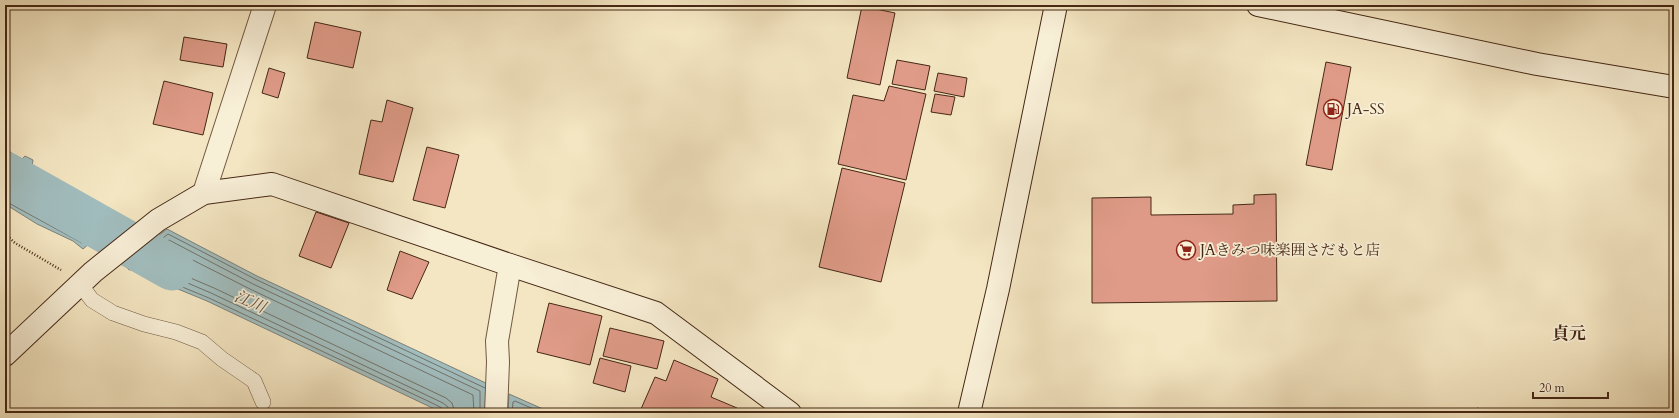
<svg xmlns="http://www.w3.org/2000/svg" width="1679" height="418" font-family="Cardo,'Noto Serif JP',serif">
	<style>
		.water { fill: #a1bdbe; stroke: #7c817a }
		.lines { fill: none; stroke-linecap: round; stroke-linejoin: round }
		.shore { stroke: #73726a; stroke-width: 1 }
		.river { stroke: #a1bdbe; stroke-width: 45 }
		.building { fill: #df9b88; stroke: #452815 }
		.lane-casing { stroke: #715840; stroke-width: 16 }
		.street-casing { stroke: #715840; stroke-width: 24 }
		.secondary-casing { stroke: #452815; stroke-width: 24 }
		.path { stroke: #452815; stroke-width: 2.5; stroke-dasharray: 1 2; stroke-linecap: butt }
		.lane { stroke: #f8efd7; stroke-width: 15 }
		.street { stroke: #f8efd7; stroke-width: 22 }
		.secondary { stroke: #f8efd7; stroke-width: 22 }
		.labels { text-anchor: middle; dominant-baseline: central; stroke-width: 3.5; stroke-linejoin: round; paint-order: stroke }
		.poi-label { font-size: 15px; fill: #452815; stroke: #f8efd7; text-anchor: start }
		.water-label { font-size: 16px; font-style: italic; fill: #5c4d3f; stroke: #f8efd7 }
		.quarter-label { font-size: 17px; font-weight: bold; fill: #452815; stroke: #f8efd7 }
	</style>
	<rect width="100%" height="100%" fill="#f4e6c2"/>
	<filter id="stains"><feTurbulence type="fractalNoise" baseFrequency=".005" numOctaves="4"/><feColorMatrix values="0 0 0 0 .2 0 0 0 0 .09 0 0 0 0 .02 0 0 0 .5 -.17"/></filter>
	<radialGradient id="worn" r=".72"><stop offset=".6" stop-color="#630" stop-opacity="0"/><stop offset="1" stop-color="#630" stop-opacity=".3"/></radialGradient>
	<path class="water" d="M5 148 21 160 25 156 33 160 32 166 47 178 72 188 104 206 119 218 83 249 73 241 37 224 5 204Z
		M167 229 257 276 490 385 489 413H443L207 301 161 282 136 269 129 270 123 263Z
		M509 394 552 413H508Z"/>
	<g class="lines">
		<path class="shore" d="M5 153 19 163 28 162 30 169 45 181 71 191 102 209 111 218 82 243 5 201
			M5 159 16 167 24 169 43 186 69 196 99 213 103 219 82 237 41 216 11 197 5 196
			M5 167 13 172 20 175 40 191 66 201 93 217 94 219 82 229 44 211 14 192 5 190
			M444 413 442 408 430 402 209 298 163 279 138 266 132 265 131 263 168 234 255 279 485 388
			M449 413 448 407 443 403 211 293 148 266 142 263V260L169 240 253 284 480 391V413
			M455 413 452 403 446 398 214 288 153 262V260L169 248 250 289 473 395 474 413
			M512 413 513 402 515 401 543 413"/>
		<path class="river" d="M5 174 172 268"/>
	</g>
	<path class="building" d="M862 6 895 13 880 85 847 78Z
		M315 22 361 32 353 68 307 58Z
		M184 37 227 44 223 67 180 60Z
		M897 60 930 66 925 90 892 84Z
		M1326 62 1351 67 1332 170 1306 165Z
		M269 68 285 73 278 98 262 93Z
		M938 73 967 78 964 97 934 91Z
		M164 81 213 93 203 135 153 124Z
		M889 86 926 94 906 180 838 164 853 95 884 101Z
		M935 94 955 97 951 115 931 112Z
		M387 100 413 108 393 182 359 174 371 120 382 122Z
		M427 147 459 155 445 208 413 200Z
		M842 168 905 183 881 282 819 267Z
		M1276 194 1277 301 1092 303V198L1151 197V215L1233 214V205L1254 204V195Z
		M316 212 349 223 331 268 299 256Z
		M400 251 429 262 412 299 387 290Z
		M549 303 602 316 590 365 537 352Z
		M610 328 664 341 657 369 603 356Z
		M600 358 631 366 625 392 593 383Z
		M674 360 718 379 711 397 737 408 734 413H650L641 409 655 377 666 381Z
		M1477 408 1497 413H1476Z"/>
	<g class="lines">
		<g class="lane-casing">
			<path id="lane" d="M80 284 92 300 113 313 144 324 176 332 202 342 222 359 254 381 263 402"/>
		</g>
		<g class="street-casing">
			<path id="street" d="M204 193 265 5
				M496 413 498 362 497 341 510 265"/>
		</g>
		<g class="secondary-casing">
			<path id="secondary" d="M1258 5 1537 64 1674 87
				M5 355 93 272 158 220 204 193 272 184 510 265 656 313 790 413
				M969 413 998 289 1056 5"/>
		</g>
		<path class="path" d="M5 234 15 243 61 270
			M1554 413 1555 412 1566 413"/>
		<use href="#lane" class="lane"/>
		<use href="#street" class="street"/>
		<use href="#secondary" class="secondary"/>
	</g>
	<defs>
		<g id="fuel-ring" transform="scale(1)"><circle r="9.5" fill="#f8efd7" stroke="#8f2418" stroke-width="1.5"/><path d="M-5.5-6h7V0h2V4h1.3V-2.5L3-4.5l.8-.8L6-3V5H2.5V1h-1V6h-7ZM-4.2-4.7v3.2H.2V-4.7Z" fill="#8f2418"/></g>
		<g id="supermarket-ring" transform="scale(1)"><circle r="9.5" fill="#f8efd7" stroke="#8f2418" stroke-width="1.5"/><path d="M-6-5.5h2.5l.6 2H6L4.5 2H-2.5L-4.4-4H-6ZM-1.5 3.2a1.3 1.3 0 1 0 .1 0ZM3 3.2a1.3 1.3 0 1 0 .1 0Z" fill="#8f2418"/></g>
	</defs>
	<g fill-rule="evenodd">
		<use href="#fuel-ring" x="1333" y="109"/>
		<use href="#supermarket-ring" x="1186" y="250"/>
	</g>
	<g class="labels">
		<g class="poi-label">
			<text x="1347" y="109">JA-SS</text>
			<text x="1200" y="250">JAきみつ味楽囲さだもと店</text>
		</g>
		<g class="water-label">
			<text transform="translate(250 302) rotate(24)">江川</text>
		</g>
		<g class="quarter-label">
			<text x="1569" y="333">貞元</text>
		</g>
	</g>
	<rect width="1679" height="418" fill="none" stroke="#f4e6c2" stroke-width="20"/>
	<rect x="6" y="6" width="1667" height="406" fill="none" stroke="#452815" stroke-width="2"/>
	<rect x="10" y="10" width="1659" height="398" fill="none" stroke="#452815"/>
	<path d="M1533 392v6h75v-6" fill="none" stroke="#452815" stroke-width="2"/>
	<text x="1539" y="392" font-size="12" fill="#452815" stroke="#f8efd7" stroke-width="3" paint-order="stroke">20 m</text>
	<rect width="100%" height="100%" filter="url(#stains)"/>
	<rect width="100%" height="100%" fill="url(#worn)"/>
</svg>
